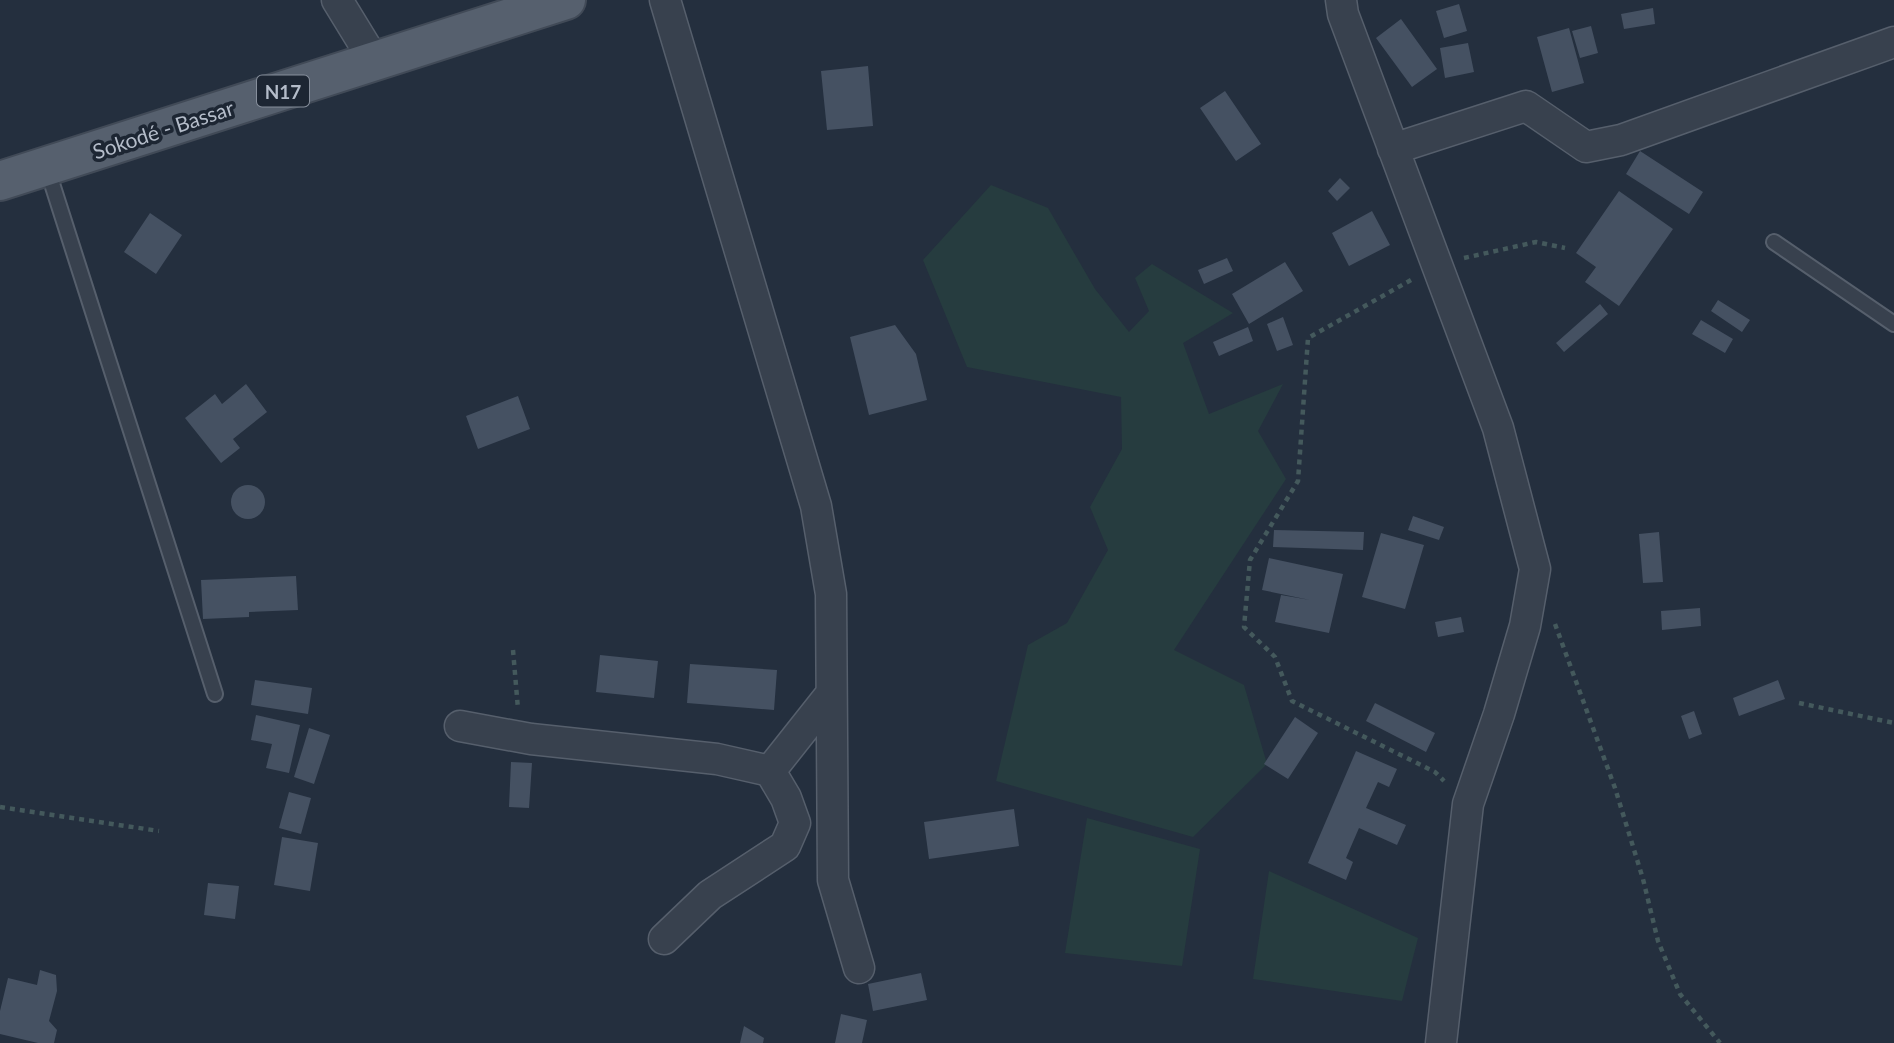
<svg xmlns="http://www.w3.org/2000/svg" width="1894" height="1043" font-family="Lato,sans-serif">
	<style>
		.green { fill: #263c3f }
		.building { fill: #455162 }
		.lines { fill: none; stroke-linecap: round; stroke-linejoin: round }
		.service-casing { stroke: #565f6c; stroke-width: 18 }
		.minor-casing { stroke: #565f6c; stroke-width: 33 }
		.primary-casing { stroke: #414a57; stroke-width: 42 }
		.path { stroke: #44595c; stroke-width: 4.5; stroke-dasharray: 5 5; stroke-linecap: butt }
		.service { stroke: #38414e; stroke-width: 14 }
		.minor { stroke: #38414e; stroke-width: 30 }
		.primary { stroke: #56606e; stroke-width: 38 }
		.labels { text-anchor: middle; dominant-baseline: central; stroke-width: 7; stroke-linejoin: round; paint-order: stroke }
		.shield { fill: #1d2633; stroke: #878f9c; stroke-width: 2 }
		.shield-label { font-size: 19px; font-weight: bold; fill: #b4bcc9 }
		.street-label { font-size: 21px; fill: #b4bcc9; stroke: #1d2633 }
	</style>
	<rect width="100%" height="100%" fill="#242f3e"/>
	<path class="green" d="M991 185 1048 208 1095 289 1129 332 1149 311 1135 278 1152 264 1233 313 1183 343 1209 414 1283 384 1258 431 1286 479 1174 650 1244 685 1267 764 1193 837 996 781 1028 645 1067 623 1108 550 1090 507 1122 449 1121 397 967 367 923 260Z
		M1087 818 1200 849 1182 966 1065 953Z
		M1269 871 1418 938 1402 1001 1253 979Z"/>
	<path class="building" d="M1459 4 1467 31 1444 38 1436 11Z
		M1653 8 1655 24 1624 29 1621 14Z
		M1401 19 1437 69 1412 87 1376 38Z
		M1591 26 1598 53 1580 58 1572 31Z
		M1569 28 1584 83 1552 92 1537 37Z
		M1468 43 1474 72 1445 78 1440 48Z
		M868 66 873 126 827 130 821 71Z
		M1225 91 1261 144 1236 161 1200 108Z
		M1640 151 1703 192 1689 214 1626 174Z
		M1340 178 1350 188 1337 201 1328 191Z
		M1619 191 1673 229 1619 306 1585 282 1596 267 1576 253Z
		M1372 211 1390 245 1349 266 1332 233Z
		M150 213 182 235 156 274 124 252Z
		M1227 258 1233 271 1204 284 1198 270Z
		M1285 262 1303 291 1249 324 1232 294Z
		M1718 300 1750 320 1742 332 1711 311Z
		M1600 304 1608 314 1564 352 1556 343Z
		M1283 317 1293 345 1277 351 1267 324Z
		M1701 320 1733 339 1725 353 1692 334Z
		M895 325 916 354 927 400 869 415 850 337Z
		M1248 327 1253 341 1219 356 1213 342Z
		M246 384 267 412 233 439 240 448 221 463 185 418 215 394 222 404Z
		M518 396 530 429 478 449 466 416Z
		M231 502a17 17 0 1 1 34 0a17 17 0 1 1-34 0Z
		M1413 516 1444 527 1439 540 1408 530Z
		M1274 530 1364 532 1363 550 1273 547Z
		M1659 532 1663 582 1643 583 1639 534Z
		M1381 533 1424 545 1405 609 1362 597Z
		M1269 558 1343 574 1329 633 1275 622 1281 595 1310 600 1262 590Z
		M296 576 298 610 249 612V617L203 619 201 580Z
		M1700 608 1701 626 1662 630 1661 611Z
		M1461 617 1464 632 1438 637 1435 622Z
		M600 655 658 661 654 698 596 692Z
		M690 664 777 670 774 710 687 703Z
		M255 680 312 688 308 714 251 705Z
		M1778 680 1785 699 1739 716 1733 698Z
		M1375 703 1435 733 1426 752 1366 721Z
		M1694 711 1702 734 1689 739 1681 716Z
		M256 715 300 725 289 773 266 768 272 744 251 740Z
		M1295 717 1318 733 1288 779 1264 764Z
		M309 728 330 735 314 784 294 777Z
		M1356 751 1397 769 1389 787 1378 782 1366 808 1406 825 1397 845 1359 828 1346 858 1353 862 1346 880 1308 863Z
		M511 762 532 763 529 808 509 807Z
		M289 792 311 798 301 834 279 828Z
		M1014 809 1019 846 929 859 924 822Z
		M282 837 318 843 310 891 274 885Z
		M208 883 239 886 235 919 204 915Z
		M40 970 56 975 57 991 49 1021 57 1030 54 1043H38L0 1034V1011L8 978 37 985Z
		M921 973 927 1000 873 1011 868 984Z
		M841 1014 867 1020 862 1043H835Z
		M744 1026 764 1038 763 1043H740Z"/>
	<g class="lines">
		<g class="service-casing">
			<path id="service" d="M47 168 215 694
				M1774 242 1894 324"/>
		</g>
		<g class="minor-casing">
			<path id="minor" d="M337 0 375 62
				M665 0 816 506 831 594 833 880 859 968
				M1341 0 1343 14 1498 428 1535 569 1525 626 1499 714 1468 804 1441 1043
				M1393 149 1526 106 1586 147 1621 140 1894 42
				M460 726 531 739 717 759 770 771
				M664 939 710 895 785 846 795 823 786 798 770 771 831 694"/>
		</g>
		<g class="primary-casing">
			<path id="primary" d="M0 181 566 0"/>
		</g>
		<path class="path" d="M1464 258 1536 242 1565 248
			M1411 280 1308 338 1298 481 1250 560 1244 627 1275 657 1292 701 1435 772 1444 781
			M1555 624 1615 788 1643 879 1658 941 1680 994 1720 1043
			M513 650 518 709
			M1799 703 1894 723
			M0 807 159 831"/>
		<use href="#service" class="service"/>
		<use href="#minor" class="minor"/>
		<use href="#primary" class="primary"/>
	</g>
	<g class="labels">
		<rect class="shield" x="257" y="75.5" width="52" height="31" rx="5"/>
		<g class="shield-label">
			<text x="283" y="91">N17</text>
		</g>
		<g class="street-label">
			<text transform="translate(163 129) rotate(-18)">Sokodé - Bassar</text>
		</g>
	</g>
</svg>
